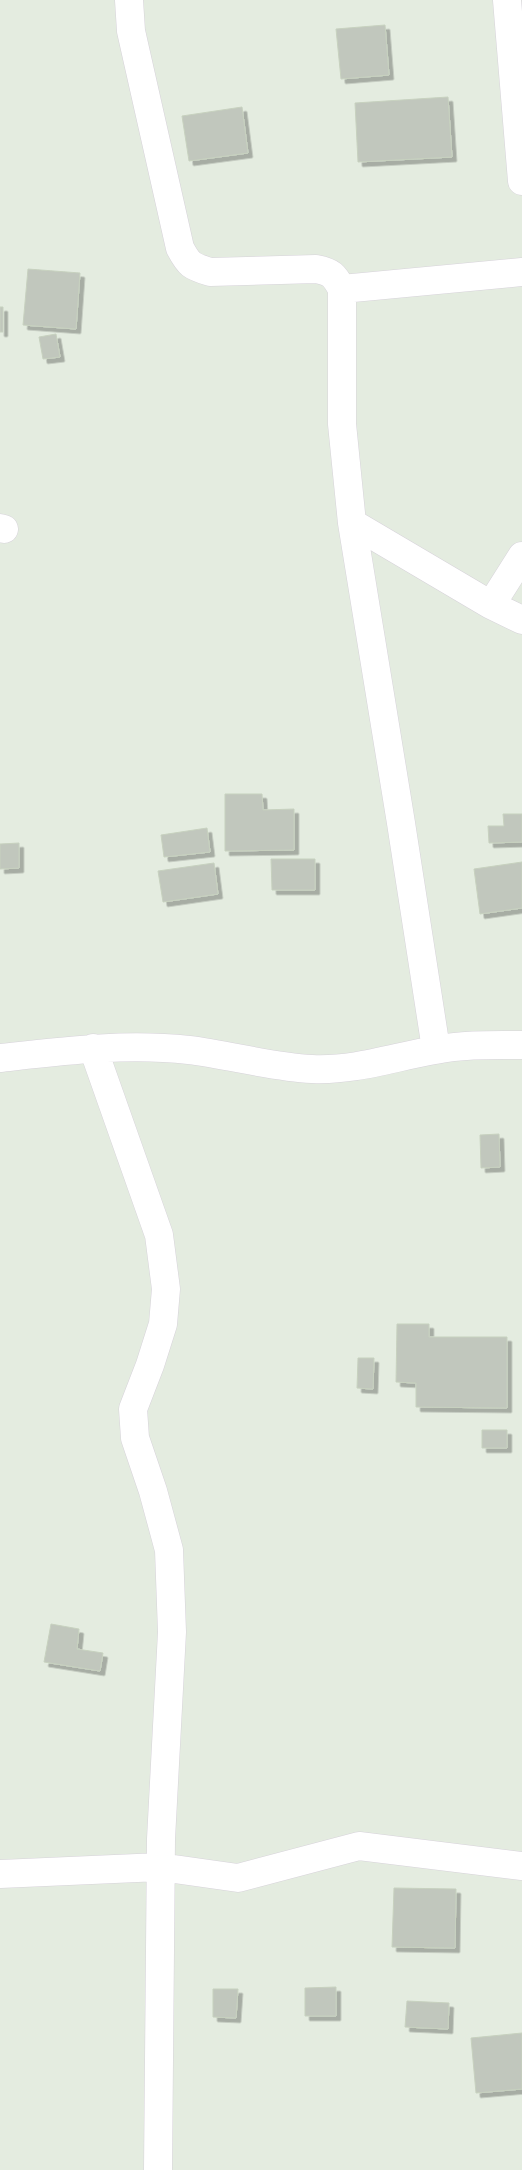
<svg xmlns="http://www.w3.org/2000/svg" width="522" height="2170" font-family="Inter,sans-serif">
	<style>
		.building { fill: #c1c7bd; stroke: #c7d1bf; filter: url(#shadow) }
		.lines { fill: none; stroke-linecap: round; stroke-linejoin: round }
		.minor-casing { stroke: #d7d3da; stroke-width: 29 }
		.minor { stroke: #fff; stroke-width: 28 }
	</style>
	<defs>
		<filter id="shadow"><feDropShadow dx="4.5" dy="4.5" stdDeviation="0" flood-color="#0004"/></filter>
	</defs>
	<rect width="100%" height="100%" fill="#e4ece0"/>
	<path class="building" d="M385 25 389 75 341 79 336 29Z
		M448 97 452 157 358 162 355 103Z
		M242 107 248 153 189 161 182 116Z
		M28 269 80 273 76 329 23 325Z
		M0 307H3V332H0Z
		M56 334 60 357 43 359 39 337Z
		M225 794H262L263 810 294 809V850L225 851Z
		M503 814H522V842L489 843 488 826H504Z
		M207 828 210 852 164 857 161 835Z
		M19 843V868L0 869V844Z
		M271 859H315V890H272Z
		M522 862V908L480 914 474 869Z
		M214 863 218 894 163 902 158 871Z
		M499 1134 500 1167 481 1168 480 1135Z
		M397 1324H429V1337H507V1408L416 1407V1383L396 1382Z
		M358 1358H374L373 1389 357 1388Z
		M482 1430H507V1448H482Z
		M51 1624 79 1629 77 1649 103 1653 100 1671 44 1662Z
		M394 1888 456 1889 455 1948 392 1947Z
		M336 1987V2016H305V1988Z
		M213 1989H238L236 2018 213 2017Z
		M407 2001 449 2003 448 2029 405 2027Z
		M522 2033V2089L476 2093 471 2038Z"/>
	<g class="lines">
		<g class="minor-casing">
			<path id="minor" d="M129 0 131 31 180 248C189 265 191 266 210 272L316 269C332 272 334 275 342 289V424L352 523 401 823 436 1049
				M507 0 522 181
				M342 289 522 272
				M352 523 491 605 522 620
				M0 528 4 529
				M491 605 522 556
				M93 1048 159 1235 166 1289 163 1324 150 1365 133 1409 135 1438 153 1491 169 1550 172 1632 161 1839 158 2170
				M0 1058C63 1051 125 1043 189 1050 230 1055 271 1067 312 1069 355 1071 394 1057 435 1050 464 1044 493 1045 522 1045
				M0 1874 160 1867 238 1878 359 1846 522 1866"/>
		</g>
		<use href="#minor" class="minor"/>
	</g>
</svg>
